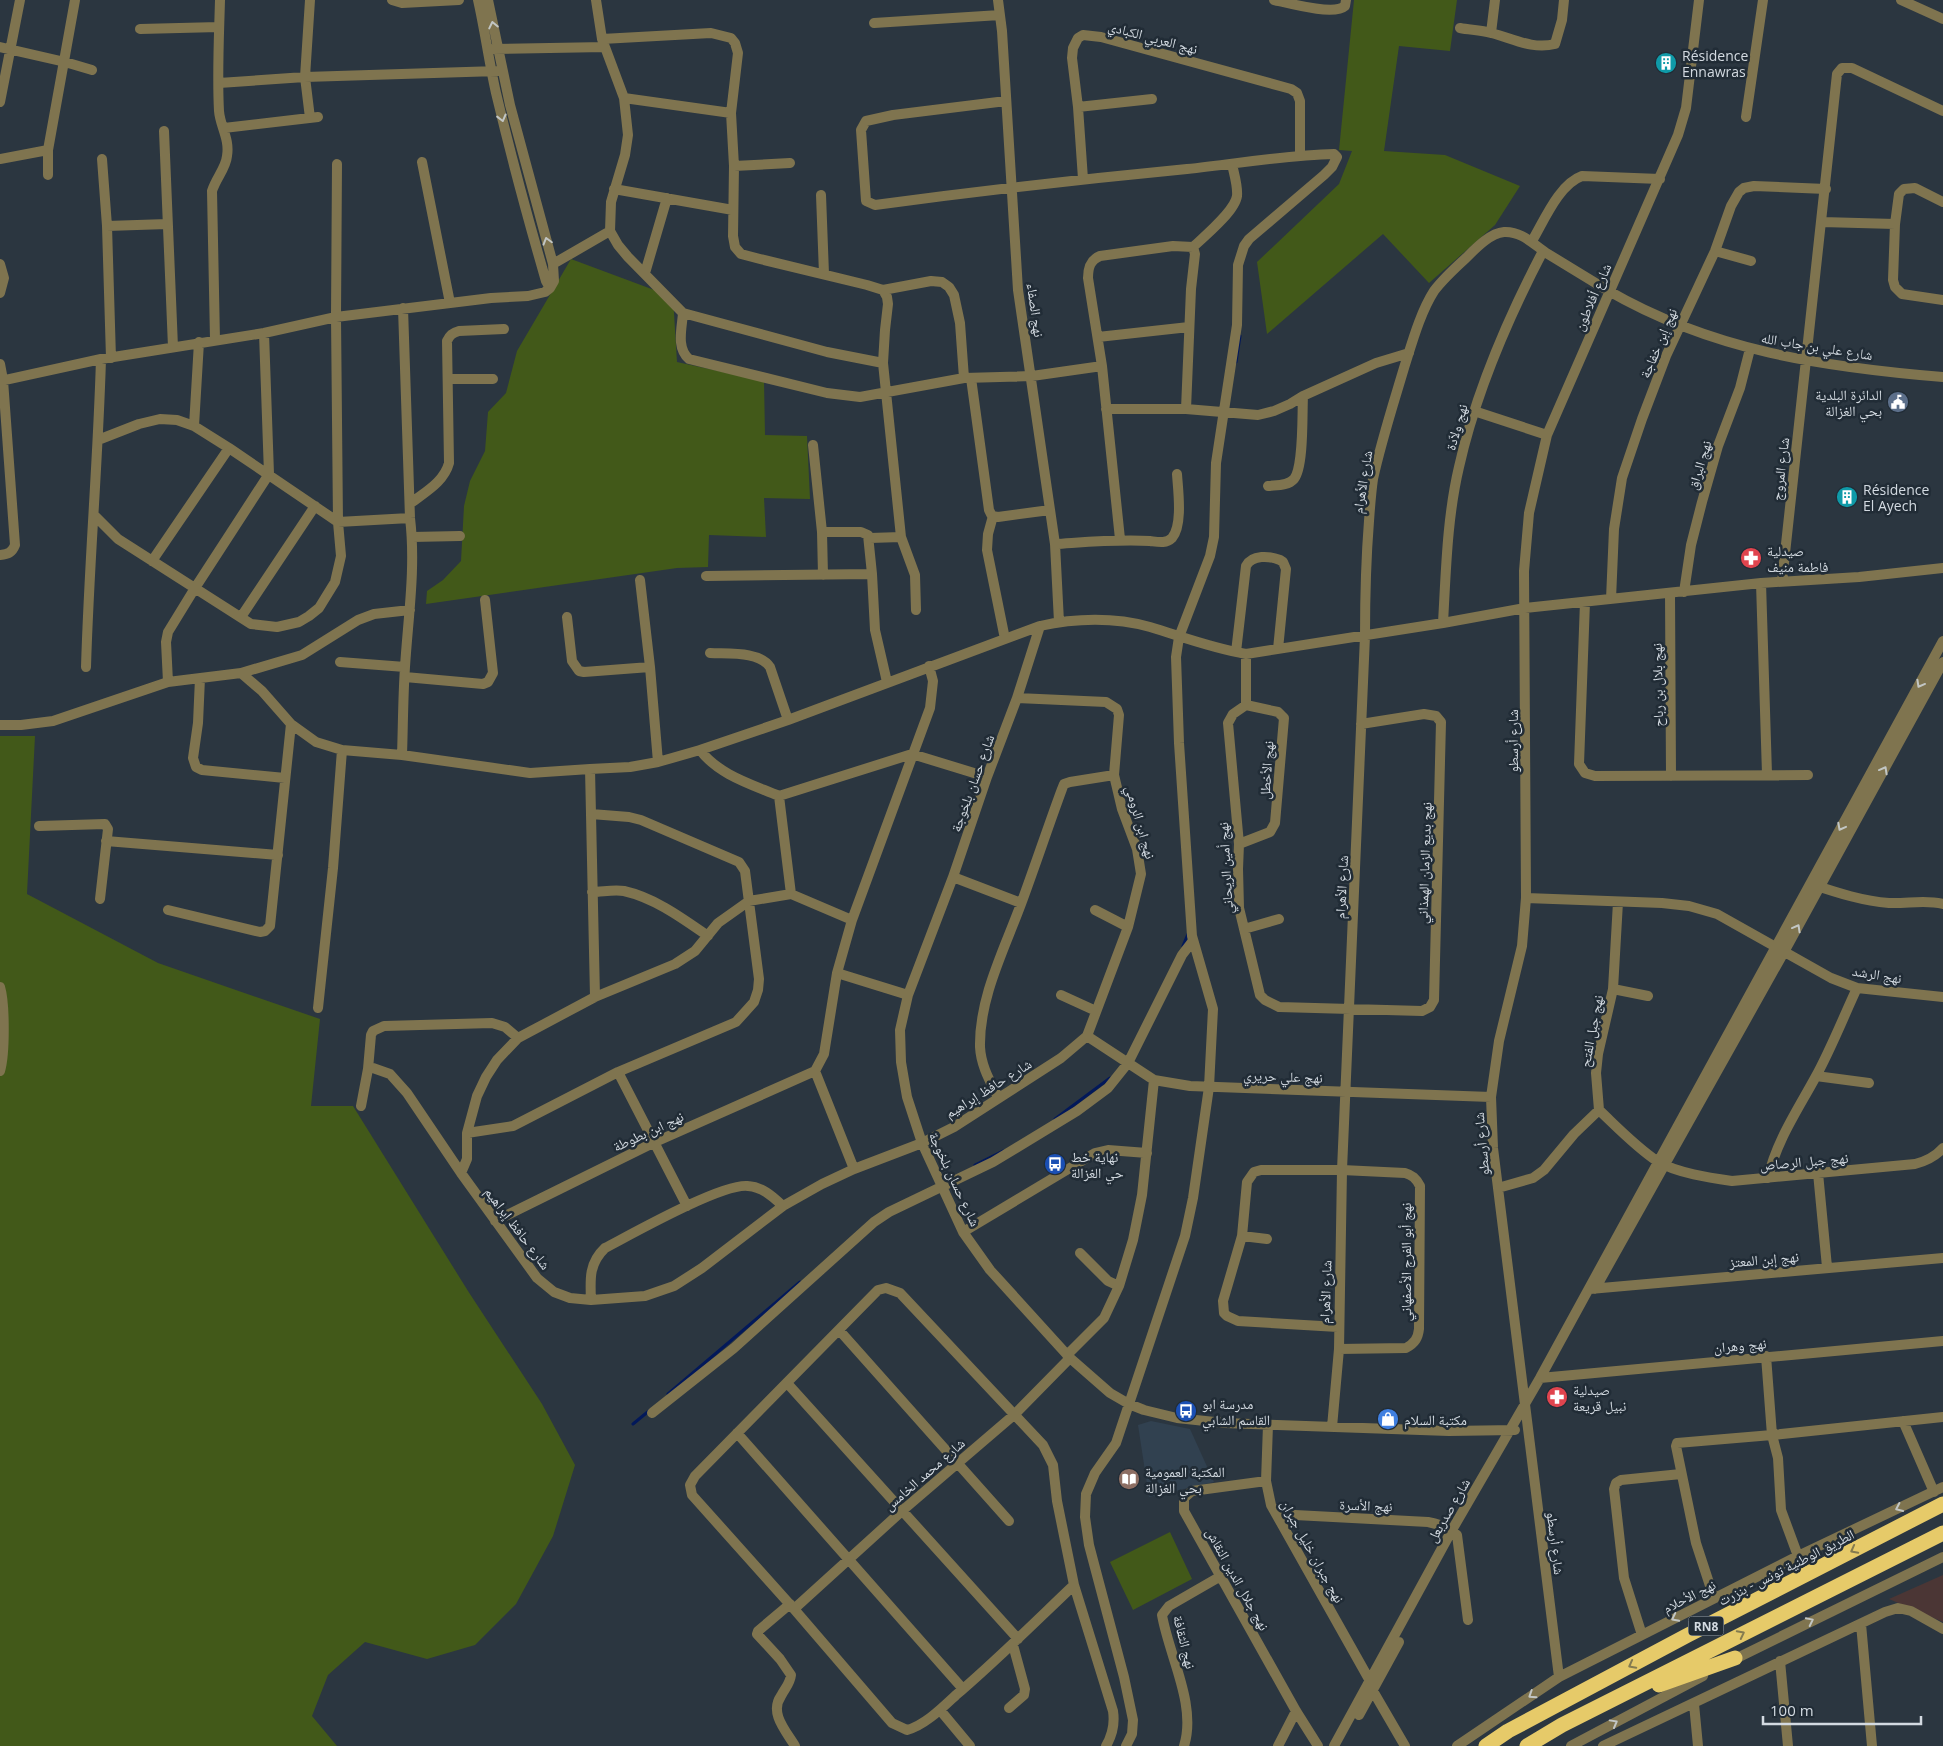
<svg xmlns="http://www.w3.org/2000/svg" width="1943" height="1746" font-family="'Open Sans','Noto Naskh Arabic',sans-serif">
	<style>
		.commercial { fill: #4b3635 }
		.built { fill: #314150 }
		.green { fill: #425919 }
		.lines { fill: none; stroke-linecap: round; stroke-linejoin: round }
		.stream { stroke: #02185a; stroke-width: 3 }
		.minor { stroke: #7f744f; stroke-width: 10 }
		.highway { stroke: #e6ca69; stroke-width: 15 }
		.oneway { stroke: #c2c6c4 }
		.oneway2 { stroke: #847b50 }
		.labels { text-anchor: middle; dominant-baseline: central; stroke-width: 5; stroke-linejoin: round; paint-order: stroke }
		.shield { fill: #212c36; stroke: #9ea6ae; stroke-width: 1 }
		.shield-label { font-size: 12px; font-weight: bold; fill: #d3dae1 }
		.street-label { font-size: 14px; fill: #d3dae1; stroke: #212c36 }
		.poi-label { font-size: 14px; fill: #d3dae1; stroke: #212c36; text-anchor: start }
	</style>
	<rect width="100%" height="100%" fill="#2b3640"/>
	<path class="commercial" d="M1943 1575V1622L1889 1599Z"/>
	<path class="built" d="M1151 1421 1190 1429 1214 1482 1149 1497 1138 1425Z"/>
	<path class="green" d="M1354 0H1457L1450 51 1399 46 1384 151 1445 155 1520 186 1495 225 1429 283 1383 234 1267 334 1257 262 1339 184 1352 151 1339 150Z
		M571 259 673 297 677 362 764 381 765 435 807 436 810 499 764 498 766 537 709 535 708 567 677 568 426 604 427 591 443 580 461 561 464 506 470 481 485 451 488 412 506 393 517 351Z
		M0 736H35L27 894 158 963 320 1019 311 1106H353L468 1291 542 1404 575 1465 553 1536 516 1604 475 1645 427 1659 365 1642 328 1675 312 1716 337 1746H0Z
		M1170 1532 1192 1579 1133 1610 1110 1562Z"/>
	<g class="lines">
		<path class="stream" d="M1236 362 1240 336
			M1183 946 1188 934
			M1055 1119 1110 1078
			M975 1165 1003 1151
			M668 1394 800 1282
			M633 1424 650 1410"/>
		<path class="minor" d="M310 0 305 77 310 118
			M392 0 402 3 459 0
			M478 0C485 31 489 62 496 93 511 156 528 219 546 281L550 288
			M596 0 602 39 624 98 628 135 625 155 611 202 610 231 618 245 628 257 683 313C682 328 676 348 689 359L827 393 860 397 964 378 1032 376 1102 366
			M998 0 1002 31 1018 290 1055 544 1059 622
			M1274 0C1288 3 1334 16 1345 6L1346 0
			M1901 0 1943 19
			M874 23 1000 15
			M1460 28C1470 30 1481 30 1491 33 1512 38 1532 50 1555 44L1562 20 1564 0
			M140 29 219 27
			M1491 33 1495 0
			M602 39 711 33 731 38 735 43 738 53 731 113 734 166 733 236 735 247 741 254 760 259 867 285 883 290 931 281 942 282 949 287 954 295 960 323 964 378
			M0 47 65 62 92 70
			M493 49 605 47
			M219 83 305 77 498 71
			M624 98 731 113
			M1006 101 893 115 866 121 861 130 866 201 875 205C979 191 1083 179 1187 169 1236 164 1285 155 1334 154L1337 157 1332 167 1324 175 1249 239 1244 246 1238 265 1237 325 1216 463 1214 537 1210 556 1179 637 1176 657 1179 743 1192 936 1213 1009 1209 1087 1193 1198 1185 1236 1116 1443 1095 1473 1086 1494 1085 1517 1089 1545 1124 1677 1133 1720 1132 1734 1126 1746
			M0 102 20 0
			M1078 107 1152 99
			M1746 117 1763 0
			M224 128 318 117
			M164 131 173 347
			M0 159 48 150
			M102 159 107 226 111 358
			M422 162 450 303
			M734 166 790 163
			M48 175V150L75 0
			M1083 179 1078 107 1072 58 1073 48 1078 38 1083 35 1101 37 1291 89 1297 93 1300 101V155
			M614 189 733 210
			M821 195 824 274
			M1943 202 1915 188 1904 189 1899 194 1895 224 1893 280 1895 287 1902 294 1943 300
			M1822 222 1895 224
			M107 226 167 224
			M1532 241C1544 221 1559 184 1582 176L1660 179
			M1193 247C1205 236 1235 211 1237 196 1238 186 1234 174 1232 164
			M1715 251 1751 261
			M0 264 4 278 0 293
			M553 264 610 231
			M645 273 667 198
			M683 313 827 352 883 363
			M1098 337 1189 327
			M215 340 212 191C216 178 226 168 227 156 230 139 220 126 219 111 217 75 219 37 220 0
			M0 364 3 380 15 545C12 553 8 554 0 555
			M971 378 989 510 992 516 998 517 1050 510
			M448 379H493
			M0 381 101 359 264 333 336 317 491 298 528 296 545 292 550 288 554 281 553 264 510 105 488 0
			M1106 409H1186L1258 415 1274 411 1290 404 1303 396 1376 363 1409 353
			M1186 409 1191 289 1195 254 1193 247
			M1474 411 1547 435
			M194 426 199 342
			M98 440 139 424 160 419 177 420 194 426 229 448 338 522 410 518
			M813 445 822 532 823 575
			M1268 486C1276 485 1288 486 1294 479 1304 467 1302 414 1303 396
			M411 503C425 492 444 482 449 463L447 341C450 335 452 333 459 331L504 329
			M94 515 118 539 251 624 277 627 299 622 309 616 319 608 335 582 341 556 338 522 336 317 337 164
			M993 516 988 534 987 550 1005 639
			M822 532H861L868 535 872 574
			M412 537 460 536
			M901 537 915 575 916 610
			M870 538 901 537 883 363 885 330 888 304 887 297 883 290
			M1120 539 1102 366 1088 278C1088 268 1090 260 1100 256L1173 246 1193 247
			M1055 544C1087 542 1118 539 1150 541 1158 542 1166 544 1172 538 1183 525 1178 490 1177 474
			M152 561 229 448
			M706 576 872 574 875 630 887 682
			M640 580 650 667 658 762
			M1782 581 1837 74 1842 68H1852L1943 111
			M1761 583 1767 774
			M1684 592 1691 545 1702 502 1718 446 1740 388 1750 349
			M1670 593 1671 776
			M1611 599 1614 529 1622 478 1642 419 1666 356 1715 251 1731 206 1739 192 1744 188 1754 186 1826 189
			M1585 602 1579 764 1585 773 1595 776 1808 775
			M241 617 315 506
			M567 617 572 661 579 671 584 672 650 667
			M1443 623C1446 571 1447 518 1459 467 1476 391 1507 320 1543 251
			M1040 626 1017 698 987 777 953 877 908 995 900 1030 901 1062 907 1097 922 1143 963 1232 990 1270 1070 1358 1110 1393 1129 1404 1144 1410 1177 1418 1224 1423 1449 1431 1515 1430
			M1236 652 1246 566C1252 554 1270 556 1280 560L1283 562 1286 569 1278 649
			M710 653C729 654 759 651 770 667L788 720
			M1246 654V705L1233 714 1228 723 1239 844 1238 869 1239 908 1260 995 1265 1000 1279 1007 1422 1011 1430 1007 1434 1000 1441 722 1436 716 1424 714 1361 724
			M340 662 405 667
			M86 667C89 564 98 462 101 359
			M241 673 302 655 358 620 374 614 410 610
			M405 677 483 684 488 682 493 673 485 600
			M200 678 198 723 193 758 196 767 202 770 285 778
			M168 682 166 642 168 632 195 588 269 474 264 333
			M0 725H21L53 721 168 682 241 673 262 691 291 724 316 742 342 750 402 755 530 773 590 769 630 767 658 762 700 750 788 720 1040 626C1075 618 1115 617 1150 627 1183 637 1211 648 1246 654L1443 623 1525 608 1761 583 1859 577 1943 568
			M700 750C719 775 751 784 779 796L912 754 987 777
			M402 755C403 726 403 696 405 667 408 618 416 568 410 518L403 308
			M590 769 595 997
			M779 796 791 894
			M39 826 105 824 108 829 100 899
			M106 841 278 855
			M1239 844 1270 832 1275 823 1284 718 1278 712 1246 705
			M953 877 1021 903
			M1814 885C1838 893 1863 901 1889 903 1907 904 1925 899 1943 904
			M592 892C602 892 614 889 624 891 655 898 682 918 708 936
			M1526 898 1662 903 1689 906 1717 914 1831 978 1857 988 1943 997
			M1618 902 1613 989 1598 1054 1596 1073 1599 1110C1618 1128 1636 1147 1657 1161 1676 1173 1711 1178 1732 1181L1915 1164C1927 1161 1935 1157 1943 1148
			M168 910 260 932 265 931 270 926 291 724
			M1095 910 1128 927
			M852 920 791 894 749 901 718 923 695 951 675 964 595 997 518 1038 497 1060 486 1077 477 1096 467 1133V1159L461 1173 537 1278 554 1292 570 1298 591 1300 645 1296 674 1286 702 1268 783 1206 822 1184 854 1169 922 1143 954 1127 1061 1058 1087 1036 1128 927 1141 874 1137 849 1122 809 1114 775 1119 715 1117 709 1106 702 1017 698
			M1244 929 1279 919
			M837 973 908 995
			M0 987C5 1004 5 1054 0 1071
			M1613 989 1648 996
			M1061 995 1096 1011
			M318 1008 333 868 342 750
			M1087 1036 1154 1080 1190 1086 1491 1097
			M368 1069 373 1068 390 1074 407 1093 461 1173
			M618 1072 687 1206
			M1816 1076 1869 1083
			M998 1097C990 1081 981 1066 980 1047 979 998 1004 950 1021 904 1035 866 1048 827 1062 789L1064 784 1070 782 1114 775
			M361 1106 368 1069 371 1035 373 1031 384 1026 492 1023 505 1027 518 1038
			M467 1133 513 1126 618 1072 736 1022 754 1002 758 990 759 979 745 871 739 862 641 820 629 817 591 814
			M854 1169 815 1071 824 1054 837 973 852 920 930 708 933 681 929 666
			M1818 1173 1827 1267
			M1768 1178C1776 1142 1797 1111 1815 1078 1831 1049 1843 1018 1857 988
			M1498 1188 1533 1178 1544 1170 1574 1134 1599 1110
			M495 1221 653 1143 815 1071
			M963 1232 1095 1153 1108 1150 1147 1153
			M1242 1236 1267 1239
			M1080 1253 1108 1281 1119 1286
			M1590 1289 1943 1258
			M1595 1289 1784 952 1943 662
			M591 1300C590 1279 589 1263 605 1248 632 1234 722 1183 748 1186 763 1187 773 1197 783 1206
			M1338 1327 1238 1321 1227 1316 1224 1313 1223 1301 1242 1236 1247 1182 1254 1172 1261 1170H1342L1405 1173C1412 1175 1416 1178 1420 1186L1419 1329C1418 1338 1415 1343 1406 1348L1339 1349
			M839 1330 1009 1521
			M1067 1355 1104 1318 1119 1286 1133 1240 1142 1195 1154 1080
			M1766 1356 1772 1435 1778 1458 1781 1510 1798 1556
			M1540 1378 1943 1341
			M787 1383 1018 1639
			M652 1413 734 1348 874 1222 889 1212 993 1162 1077 1111 1108 1088 1128 1063 1182 955 1192 942
			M1903 1421 1934 1492
			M1268 1425 1266 1481 1271 1505 1370 1681 1373 1691 1405 1746
			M1332 1427 1339 1349 1342 1170 1365 636C1365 597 1366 559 1369 521 1370 507 1371 493 1373 479 1381 442 1393 405 1404 368 1412 343 1420 313 1434 291 1443 279 1455 268 1466 258 1475 249 1490 233 1504 232 1522 231 1534 245 1548 254 1568 266 1587 278 1607 290 1712 351 1823 367 1943 377
			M737 1433 963 1689
			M1266 1481 1192 1491 1184 1498V1511L1296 1711 1318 1746
			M1276 1514 1428 1522C1439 1524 1448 1527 1457 1535L1468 1620
			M1074 1585C1035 1622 997 1660 956 1695 942 1708 925 1725 907 1730L892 1723 794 1609 692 1495 690 1485 695 1476 878 1290 886 1288 900 1293 1043 1445 1053 1465 1057 1501 1074 1585 1113 1711C1115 1724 1113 1734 1106 1746
			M1714 1598 1696 1543 1676 1446 1677 1443 1772 1435 1943 1417
			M790 1604 758 1631 757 1634 780 1659 791 1675C790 1684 785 1688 781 1696 769 1713 786 1731 795 1746
			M794 1609 903 1510 1015 1414 1070 1358
			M1861 1624 1872 1746
			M1642 1635 1624 1578 1614 1489 1616 1483 1621 1480 1681 1474
			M1731 1661 1943 1557
			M1780 1661 1788 1746
			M1559 1677 1493 1148 1491 1097 1499 1041 1522 946 1526 898 1524 571 1529 513 1547 435 1678 135 1686 108 1699 0
			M1694 1704 1698 1746
			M1009 1708 1024 1695 1025 1689 1013 1645
			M940 1710 970 1746
			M1359 1715 1399 1642
			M1184 1746C1197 1705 1169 1656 1162 1615L1169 1606 1221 1576
			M1278 1746 1296 1711
			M1334 1746 1452 1530 1540 1378 1943 641
			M1457 1746 1559 1677 1798 1556 1943 1487
			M1571 1746 1703 1676
			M1603 1746 1885 1612 1898 1608 1911 1611 1943 1629"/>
		<path class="highway" d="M1659 1685 1735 1658
			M1486 1746 1508 1731 1688 1635 1943 1504
			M1527 1746 1562 1725 1943 1533"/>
	</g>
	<defs><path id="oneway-chevron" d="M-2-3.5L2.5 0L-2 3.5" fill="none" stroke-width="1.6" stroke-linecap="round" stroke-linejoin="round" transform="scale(1.25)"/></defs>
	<g class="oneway">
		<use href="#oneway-chevron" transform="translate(493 25) rotate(-102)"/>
		<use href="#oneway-chevron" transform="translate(502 118) rotate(76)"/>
		<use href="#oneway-chevron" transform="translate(547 241) rotate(-106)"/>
		<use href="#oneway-chevron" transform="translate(1920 684) rotate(119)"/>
		<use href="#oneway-chevron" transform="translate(1884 770) rotate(-61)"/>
		<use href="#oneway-chevron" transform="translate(1841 827) rotate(118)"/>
		<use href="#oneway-chevron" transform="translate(1797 928) rotate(-61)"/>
		<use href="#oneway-chevron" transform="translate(1899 1508) rotate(155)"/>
		<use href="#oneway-chevron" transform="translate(1675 1618) rotate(153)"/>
		<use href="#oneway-chevron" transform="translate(1810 1621) rotate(-26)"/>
		<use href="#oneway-chevron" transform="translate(1532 1695) rotate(147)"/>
		<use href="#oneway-chevron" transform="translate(1614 1723) rotate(-29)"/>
	</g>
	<g class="oneway2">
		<use href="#oneway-chevron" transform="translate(1854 1550) rotate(152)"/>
		<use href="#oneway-chevron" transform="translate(1741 1634) rotate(-27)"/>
		<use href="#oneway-chevron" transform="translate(1632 1665) rotate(152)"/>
	</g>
	<defs>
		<g id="building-disc" transform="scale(1.125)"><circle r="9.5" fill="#0f9aa8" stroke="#212c36"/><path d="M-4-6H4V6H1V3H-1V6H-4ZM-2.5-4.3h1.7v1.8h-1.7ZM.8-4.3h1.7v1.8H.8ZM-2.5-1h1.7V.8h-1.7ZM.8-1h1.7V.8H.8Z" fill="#fff"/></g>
		<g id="civic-disc" transform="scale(1.125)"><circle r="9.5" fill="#5c6f8a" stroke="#212c36"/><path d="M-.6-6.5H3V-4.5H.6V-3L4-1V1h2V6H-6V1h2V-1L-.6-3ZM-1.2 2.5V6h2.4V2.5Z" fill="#fff"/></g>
		<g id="pharmacy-disc" transform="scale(1.125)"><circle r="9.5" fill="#e0444e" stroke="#212c36"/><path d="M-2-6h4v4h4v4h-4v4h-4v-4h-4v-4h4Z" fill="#fff"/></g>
		<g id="bus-disc" transform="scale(1.125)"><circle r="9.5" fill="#1a4fb4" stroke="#212c36"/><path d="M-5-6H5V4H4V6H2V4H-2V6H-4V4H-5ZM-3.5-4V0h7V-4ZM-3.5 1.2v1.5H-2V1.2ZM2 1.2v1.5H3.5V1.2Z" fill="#fff"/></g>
		<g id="shop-disc" transform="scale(1.125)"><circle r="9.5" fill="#3f7fe0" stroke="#212c36"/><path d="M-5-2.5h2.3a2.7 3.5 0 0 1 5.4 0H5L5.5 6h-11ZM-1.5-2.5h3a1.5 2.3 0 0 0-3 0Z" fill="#fff"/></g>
		<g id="library-disc" transform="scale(1.125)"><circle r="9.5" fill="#8d6e63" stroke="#212c36"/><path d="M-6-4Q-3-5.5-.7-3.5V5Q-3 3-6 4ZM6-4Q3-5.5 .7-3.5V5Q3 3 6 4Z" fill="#fff"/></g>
	</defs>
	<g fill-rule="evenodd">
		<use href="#building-disc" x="1666" y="63"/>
		<use href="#civic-disc" x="1898" y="402"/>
		<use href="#building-disc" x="1847" y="497"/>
		<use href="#pharmacy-disc" x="1751" y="558"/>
		<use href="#bus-disc" x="1055" y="1164"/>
		<use href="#pharmacy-disc" x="1557" y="1397"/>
		<use href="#bus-disc" x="1186" y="1411"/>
		<use href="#shop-disc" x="1388" y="1419"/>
		<use href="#library-disc" x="1129" y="1479"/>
	</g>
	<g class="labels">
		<rect class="shield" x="1688.5" y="1616.5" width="35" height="19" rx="4"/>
		<g class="shield-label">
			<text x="1706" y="1626">RN8</text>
		</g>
		<g class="street-label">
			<text transform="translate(1153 37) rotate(15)">نهج العربي الكبادي</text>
			<text transform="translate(1592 297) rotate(-66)">شارع أفلاطون</text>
			<text transform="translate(1036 310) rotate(82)">نهج الصفاء</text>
			<text transform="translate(1658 343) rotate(-67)">نهج إبن خفاجة</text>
			<text transform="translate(1817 346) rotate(9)">شارع علي بن جاب الله</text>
			<text transform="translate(1456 427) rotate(-74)">نهج ولاّدة</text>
			<text transform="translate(1699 465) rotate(-73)">نهج البراق</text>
			<text transform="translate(1780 469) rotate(-83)">شارع المروج</text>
			<text transform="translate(1362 482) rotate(-81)">شارع الأهرام</text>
			<text transform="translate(1657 685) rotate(-91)">نهج بلال بن رباح</text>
			<text transform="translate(1512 741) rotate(-90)">شارع أرسطو</text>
			<text transform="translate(1266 770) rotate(-86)">نهج الأخطل</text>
			<text transform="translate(972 783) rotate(-70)">شارع حسان بلخوجة</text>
			<text transform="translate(1141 822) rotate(74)">نهج ابن الرومي</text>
			<text transform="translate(1424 863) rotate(-88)">نهج بديع الزمان الهمذاني</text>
			<text transform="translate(1225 868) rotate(-93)">نهج أمين الريحاني</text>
			<text transform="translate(1341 887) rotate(-87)">شارع الأهرام</text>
			<text transform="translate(1877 974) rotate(9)">نهج الرشد</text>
			<text transform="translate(1591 1031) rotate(-79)">نهج جبل الفتح</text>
			<text transform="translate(1283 1076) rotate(2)">نهج علي حريري</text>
			<text transform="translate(988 1088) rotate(-32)">شارع حافظ إبراهيم</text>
			<text transform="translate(648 1131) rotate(-25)">نهج ابن بطوطة</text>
			<text transform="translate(1481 1144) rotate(-95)">شارع أرسطو</text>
			<text transform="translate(1804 1161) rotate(-5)">نهج جبل الرصاص</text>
			<text transform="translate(955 1179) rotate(65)">شارع حسان بلخوجة</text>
			<text transform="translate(518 1228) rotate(53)">شارع حافظ إبراهيم</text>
			<text transform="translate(1764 1259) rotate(-5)">نهج إبن المعتز</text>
			<text transform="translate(1405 1262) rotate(-90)">نهج أبو الفرج الأصفهاني</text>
			<text transform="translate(1325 1292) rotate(-88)">شارع الأهرام</text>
			<text transform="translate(1740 1345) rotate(-5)">نهج وهران</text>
			<text transform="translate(924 1474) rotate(-41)">شارع محمد الخامس</text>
			<text transform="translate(1366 1505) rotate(2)">نهج الأسرة</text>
			<text transform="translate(1448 1510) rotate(-60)">شارع صدربعل</text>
			<text transform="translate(1556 1543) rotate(83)">شارع أرسطو</text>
			<text transform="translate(1313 1551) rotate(61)">نهج جبران خليل جبران</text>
			<text transform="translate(1786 1567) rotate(-27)">الطريق الوطنية تونس - بنزرت</text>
			<text transform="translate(1238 1579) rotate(61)">نهج جلال الدين النقاش</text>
			<text transform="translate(1689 1596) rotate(-27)">نهج الأحلام</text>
			<text transform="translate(1185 1642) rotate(76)">نهج الثقافة</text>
		</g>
		<g class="poi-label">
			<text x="1682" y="55">Résidence<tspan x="1682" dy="16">Ennawras</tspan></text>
			<text x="1882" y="394" text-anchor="end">الدائرة البلدية<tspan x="1882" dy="16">بحي الغزالة</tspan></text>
			<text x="1863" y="489">Résidence<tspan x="1863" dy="16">El Ayech</tspan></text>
			<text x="1767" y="550">صيدلية<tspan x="1767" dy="16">فاطمة منيف</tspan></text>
			<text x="1071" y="1156">نهاية خط<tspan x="1071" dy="16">حي الغزالة</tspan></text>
			<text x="1573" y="1389">صيدلية<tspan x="1573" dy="16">نبيل قريعة</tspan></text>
			<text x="1202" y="1403">مدرسة ابو<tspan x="1202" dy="16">القاسم الشابي</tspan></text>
			<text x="1404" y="1419">مكتبة السلام</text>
			<text x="1145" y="1471">المكتبة العمومية<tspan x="1145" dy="16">بحي الغزالة</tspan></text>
		</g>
	</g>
	<path d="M1763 1716v8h158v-8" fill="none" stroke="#d3dae1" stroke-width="2.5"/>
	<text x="1770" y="1716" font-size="15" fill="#d3dae1" stroke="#212c36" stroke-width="4" paint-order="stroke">100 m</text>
</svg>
